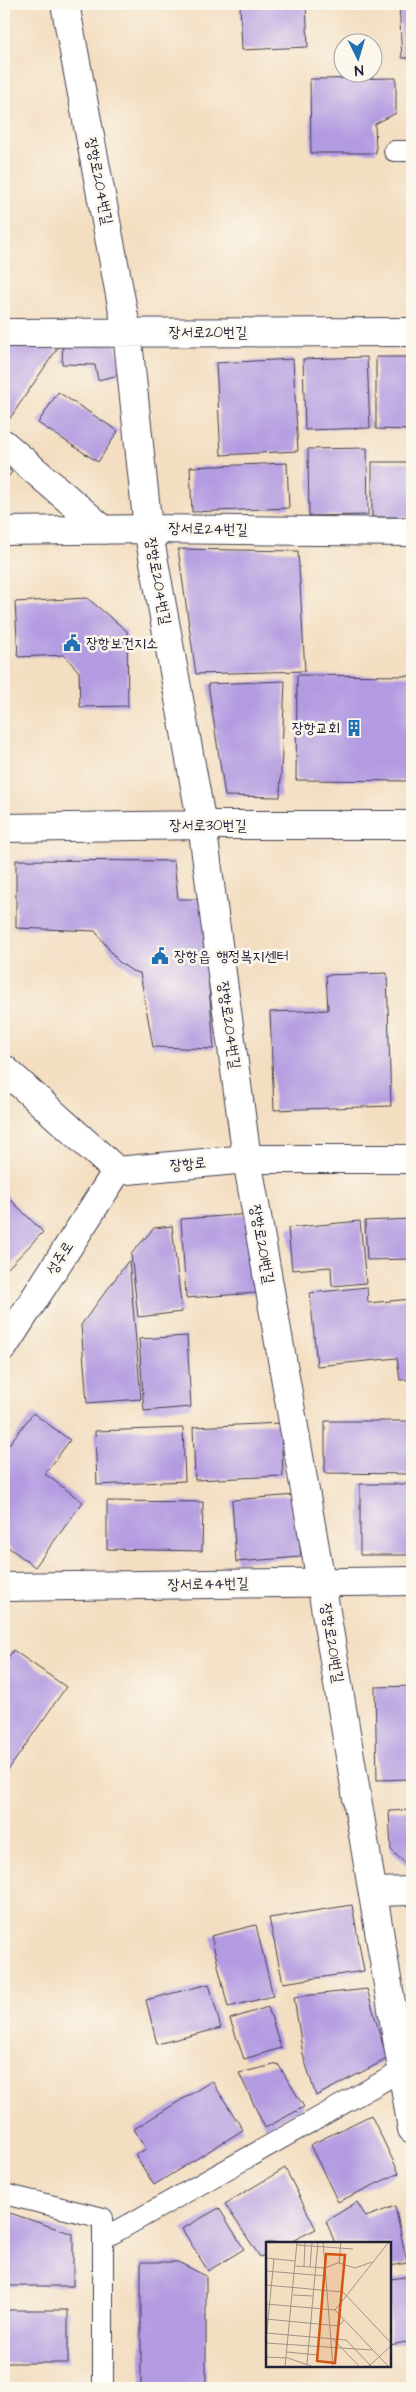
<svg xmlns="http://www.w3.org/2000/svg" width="416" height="2392" font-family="'Architects Daughter','Poor Story',sans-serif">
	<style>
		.building { fill: #b39be1 }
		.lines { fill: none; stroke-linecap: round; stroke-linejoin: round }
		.service-casing { stroke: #413e4f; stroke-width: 22 }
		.minor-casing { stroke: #413e4f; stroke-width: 30 }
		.tertiary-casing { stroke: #413e4f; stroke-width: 30 }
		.service { stroke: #fff; stroke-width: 20 }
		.minor { stroke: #fff; stroke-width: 28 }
		.tertiary { stroke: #fff; stroke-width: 28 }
		.labels { text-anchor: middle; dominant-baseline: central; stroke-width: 5; stroke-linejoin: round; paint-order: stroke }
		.street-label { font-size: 15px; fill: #22223b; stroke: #fbf7ec }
		.poi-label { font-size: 15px; fill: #22223b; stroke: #fbf7ec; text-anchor: start }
		.inset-road { fill: none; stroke: #9f938b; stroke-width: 1 }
		.view { fill: #d45411; fill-opacity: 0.15; stroke: #d45411; stroke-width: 2.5 }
		.inset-edge { fill: none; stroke: #22223b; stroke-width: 2.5 }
	</style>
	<rect width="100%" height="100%" fill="#fbf7ec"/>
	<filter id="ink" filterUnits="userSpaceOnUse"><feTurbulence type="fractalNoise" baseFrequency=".02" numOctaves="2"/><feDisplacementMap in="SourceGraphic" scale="10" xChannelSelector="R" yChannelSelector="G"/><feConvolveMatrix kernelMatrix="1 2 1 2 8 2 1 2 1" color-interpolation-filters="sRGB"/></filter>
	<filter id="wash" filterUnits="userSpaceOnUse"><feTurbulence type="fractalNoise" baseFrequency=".0096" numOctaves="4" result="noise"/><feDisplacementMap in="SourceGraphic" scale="20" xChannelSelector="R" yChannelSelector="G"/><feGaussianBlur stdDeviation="1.12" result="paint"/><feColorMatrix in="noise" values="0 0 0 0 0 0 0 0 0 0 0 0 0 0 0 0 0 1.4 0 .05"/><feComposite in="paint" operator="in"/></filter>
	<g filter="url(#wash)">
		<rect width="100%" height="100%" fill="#f3dec1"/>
		<g id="blocks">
			<path class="building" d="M240 4H306L308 47 242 50Z
				M311 4H341V5L311 7Z
				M399 4H412V58H402Z
				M396 78V113L375 124 376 153H311L310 79Z
				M4 340 61 343 6 424 4 422Z
				M63 341 115 343 123 374 98 380 95 365 62 364Z
				M367 357 370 428 305 430 303 359Z
				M376 357H412V430L376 429Z
				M293 359 298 451 221 455 216 363Z
				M58 392 118 431 98 462 38 423Z
				M367 448 368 515 309 516 308 449Z
				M372 462H412V517H372Z
				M287 463 289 508 192 512 190 467Z
				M4 465 12 472 4 482Z
				M178 549 298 551 305 671 196 674Z
				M87 598 127 631 128 706 80 707 79 672 64 655 18 657 15 602Z
				M297 675 412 676V781L296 780Z
				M285 681 280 797 225 796 208 684Z
				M16 860 174 861 178 899H202L214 1049 153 1047 140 973 132 971 118 961 95 931 16 928Z
				M387 973 391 1106 274 1110 270 1012 328 1010 326 975Z
				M4 1193 43 1232 4 1272Z
				M251 1214 256 1293 186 1298 181 1219Z
				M412 1219V1259L367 1260 365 1221Z
				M360 1221 366 1283 332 1286 331 1267 292 1270 288 1228Z
				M172 1226 182 1312 138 1317 131 1254 154 1228Z
				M129 1260 141 1399 87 1403 81 1325Z
				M367 1287 368 1303 412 1299V1379L400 1380 397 1358 317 1366 310 1293Z
				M187 1336 191 1407 144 1411 139 1339Z
				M33 1413 70 1440 45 1474 83 1502 35 1567 4 1544V1451Z
				M325 1421H412V1474L325 1473Z
				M281 1423 283 1476 195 1480 193 1427Z
				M183 1428 185 1481 97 1485 95 1431Z
				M360 1484H412V1555H360Z
				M296 1495 301 1557 236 1562 232 1500Z
				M107 1501 203 1502 202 1551 107 1549Z
				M13 1650 66 1687 4 1776V1664Z
				M412 1686V1779L377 1780 375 1687Z
				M412 1810V1870L391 1850 389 1811Z
				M352 1905 364 1971 283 1983 269 1918Z
				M256 1925 273 1996 228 2007 211 1936Z
				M209 1984 221 2028 157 2044 146 2000Z
				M367 1989 387 2059 316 2096 303 2055 294 1997Z
				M268 2007 281 2048 244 2059 230 2019Z
				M278 2064 304 2107 265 2128 239 2073Z
				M212 2081 243 2130 154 2185 135 2155 146 2149 134 2129Z
				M371 2115 399 2173 338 2202 310 2145Z
				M285 2168 316 2229 288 2243H267V2254L260 2257 225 2204Z
				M357 2202 366 2217 395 2206 407 2263 390 2266V2243H335L326 2221Z
				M219 2208 244 2249 208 2271 182 2229Z
				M4 2211 73 2234V2286H4Z
				M141 2262H178L206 2276V2388H141Z
				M412 2276V2341L390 2345V2279Z
				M4 2310H68V2363H4Z"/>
		</g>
	</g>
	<g filter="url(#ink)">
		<use href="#blocks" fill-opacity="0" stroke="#413e4f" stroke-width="1"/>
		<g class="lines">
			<g class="service-casing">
				<path id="service" d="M394 151H412
					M4 2194 103 2218V2388
					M103 2239 403 2070"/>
			</g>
			<g class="minor-casing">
				<path id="minor" d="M65 4 127 332 148 529 202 825 247 1159 321 1582 412 2129
					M4 333 412 332
					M4 444 104 530
					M4 531 148 529 412 532
					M4 828 202 825H412
					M4 1587 412 1581
					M373 1892 412 1891"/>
			</g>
			<g class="tertiary-casing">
				<path id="tertiary" d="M4 1069 117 1171 247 1159H412
					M4 1346 117 1171"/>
			</g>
			<use href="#service" class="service"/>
			<use href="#minor" class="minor"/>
			<use href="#tertiary" class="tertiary"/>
		</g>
	</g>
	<defs>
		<g id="civic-bare" transform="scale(1.35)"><path d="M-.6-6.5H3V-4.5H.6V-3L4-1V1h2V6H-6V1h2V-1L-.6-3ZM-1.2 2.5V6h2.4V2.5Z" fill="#1f6fb2" stroke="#fbf7ec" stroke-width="2.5" paint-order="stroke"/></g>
		<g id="building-bare" transform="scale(1.35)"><path d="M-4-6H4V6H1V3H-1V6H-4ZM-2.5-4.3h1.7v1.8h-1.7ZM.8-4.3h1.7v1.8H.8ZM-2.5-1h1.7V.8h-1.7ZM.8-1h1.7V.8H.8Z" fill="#1f6fb2" stroke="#fbf7ec" stroke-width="2.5" paint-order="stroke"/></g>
	</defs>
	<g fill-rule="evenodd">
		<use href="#civic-bare" x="72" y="643"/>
		<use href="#building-bare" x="354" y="728"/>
		<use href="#civic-bare" x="160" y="956"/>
	</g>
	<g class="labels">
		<g class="street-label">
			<text transform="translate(99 181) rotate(79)">장항로204번길</text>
			<text x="208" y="332">장서로20번길</text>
			<text transform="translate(208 529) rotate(1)">장서로24번길</text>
			<text transform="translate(158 581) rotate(80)">장항로204번길</text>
			<text x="208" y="825">장서로30번길</text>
			<text transform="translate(229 1025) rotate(82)">장항로204번길</text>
			<text transform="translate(188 1164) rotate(-5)">장항로</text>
			<text transform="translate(262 1244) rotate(80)">장항로201번길</text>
			<text transform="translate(60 1258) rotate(-57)">성주로</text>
			<text transform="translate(208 1584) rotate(-1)">장서로44번길</text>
			<text transform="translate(332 1643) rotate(81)">장항로201번길</text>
		</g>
		<g class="poi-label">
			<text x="86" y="643">장항보건지소</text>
			<text x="340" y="728" text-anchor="end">장항교회</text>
			<text x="174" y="956">장항읍 행정복지센터</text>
		</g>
	</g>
	<g transform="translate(266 2242)">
		<rect width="125" height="125" fill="#f3dec1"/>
		<path class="inset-road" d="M57 0 67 125M75 0 73 21 89 26 106 20M31 3 87 7M0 16 29 19M29 24 59 26 74 20M38 24 39 0M44 25 46 0M0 29 60 34M0 43 77 50 125 101M27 53 47 54M0 62 69 68 123 125M69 68 123 0M0 77 73 84 78 78M0 91 80 98 106 125M67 97 94 125M0 98 8 17M0 101 106 108M21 110 52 113M0 115 22 116 48 125M41 122 52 0M103 124 125 104M19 125 31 0"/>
		<path class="view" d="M60 12 79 13 69 121 51 119Z"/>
		<rect width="125" height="125" class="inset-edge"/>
	</g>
	<rect width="416" height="2392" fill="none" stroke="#fbf7ec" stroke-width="20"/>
	<g transform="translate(358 58) rotate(175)"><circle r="24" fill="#fbf7ec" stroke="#a4a2a5"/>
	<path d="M0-4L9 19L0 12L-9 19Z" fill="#1f6fb2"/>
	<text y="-8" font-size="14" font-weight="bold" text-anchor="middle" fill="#22223b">N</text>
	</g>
</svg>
